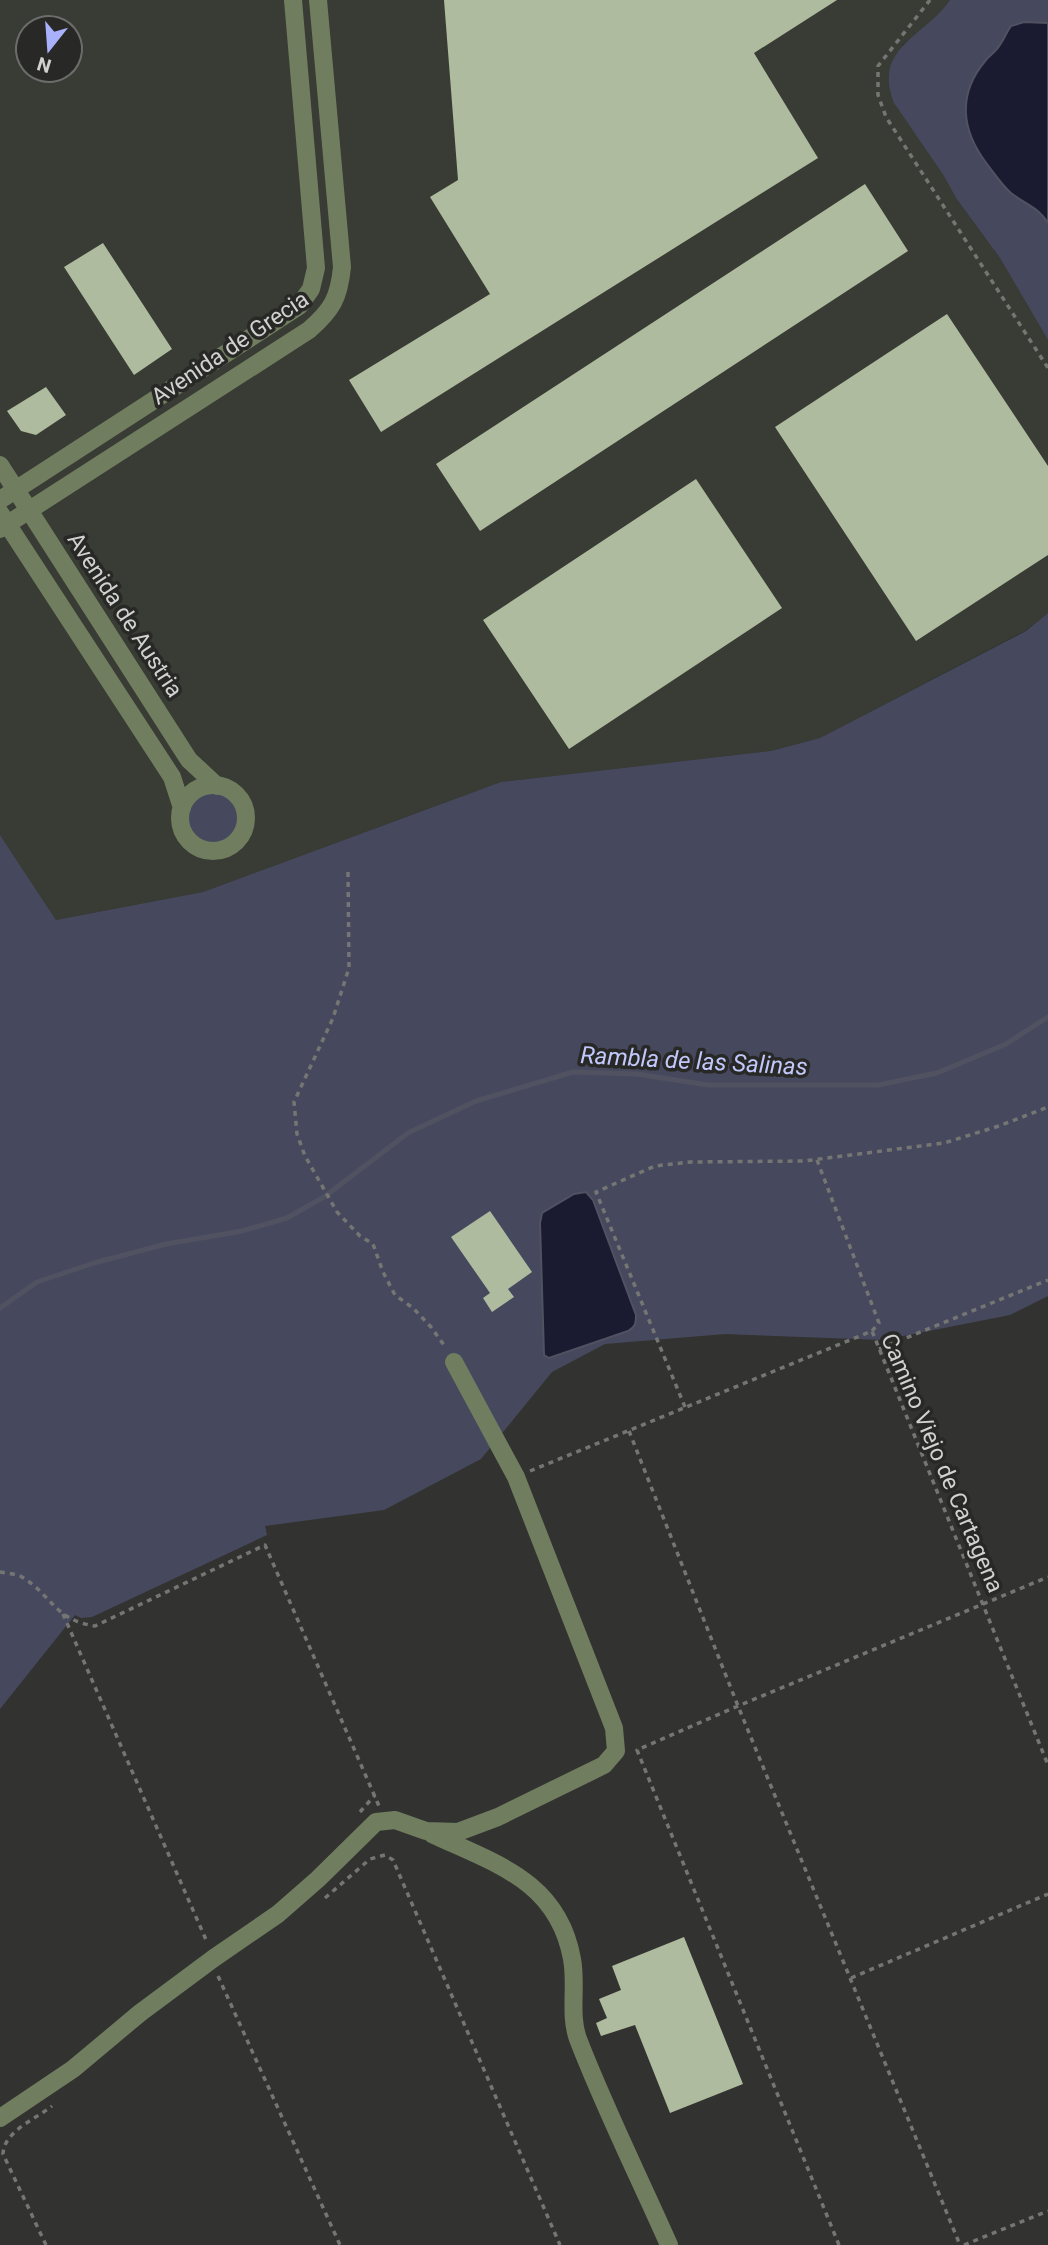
<svg xmlns="http://www.w3.org/2000/svg" width="1048" height="2245" font-family="Roboto,sans-serif">
	<style>
		.built { fill: #393c34; fill-rule: evenodd }
		.green { fill: #46495d }
		.water { fill: #1a1b31; stroke: #515261; stroke-width: 2 }
		.lines { fill: none; stroke-linecap: round; stroke-linejoin: round }
		.stream { stroke: #515261; stroke-width: 5 }
		.building { fill: #afbb9e }
		.path { stroke: #757673; stroke-width: 3.5; stroke-dasharray: 5 5; stroke-linecap: butt }
		.minor { stroke: #717d5f; stroke-width: 18 }
		.labels { text-anchor: middle; dominant-baseline: central; stroke-width: 7; stroke-linejoin: round; paint-order: stroke }
		.street-label { font-size: 23px; fill: #d1d2d0; stroke: #282926 }
		.water-label { font-size: 24px; font-style: italic; fill: #c2c8fc; stroke: #282926 }
	</style>
	<rect width="100%" height="100%" fill="#323330"/>
	<path class="built" d="M0 0H950L934 20 902 45 894 103 944 176 956 198 1000 258 1048 340V613L1026 630 820 738 771 751 501 782 203 892 56 920 0 835ZM28 28H70V70H28Z"/>
	<path class="green" d="M950 0H1048V23L1024 22 1011 26 999 47 985 61 973 144 1011 193 1045 216 1048 223V340L1000 258 956 198 944 176 894 103C872 47 925 37 950 0Z
		M1048 613V1296L1010 1315 883 1340 725 1334 605 1344 552 1372 481 1459 384 1510 265 1526 267 1535 92 1617 81 1618 75 1615 0 1709V835L56 920 203 892 501 782 771 751 820 738 1026 631Z
		M187 819a26 26 0 1 1 52 0a26 26 0 1 1-52 0Z"/>
	<path class="water" d="M1024 22 1048 23V223C1040 208 1023 203 1011 193 1002 185 994 173 987 164 961 130 957 94 986 60 989 56 994 53 997 49 1003 42 1006 33 1011 26Z
		M586 1192 593 1200 636 1315C636 1324 635 1327 628 1331L549 1358 544 1355 540 1223 542 1213 574 1194Z"/>
	<g class="lines">
		<path class="stream" d="M0 1308 37 1282 94 1263 166 1244 242 1231 287 1218 324 1197 408 1133 476 1101 573 1072 637 1074 708 1085H878L937 1073 1006 1044 1048 1017"/>
	</g>
	<path class="building" d="M444 0H837L754 53 818 158 381 432 349 380 490 294 430 197 458 180Z
		M865 184 908 251 480 531 436 464Z
		M103 243 172 349 134 375 64 267Z
		M947 314 1048 466V555L916 641 775 427Z
		M46 387 66 415 36 435 21 431 7 411Z
		M696 479 782 608 569 749 483 620Z
		M490 1211 532 1272 508 1289 514 1297 492 1312 483 1298 490 1293 451 1237Z
		M684 1937 743 2084 670 2113 635 2025 601 2036 596 2023 607 2018 599 1999 621 1990 612 1966Z"/>
	<g class="lines">
		<path class="path" d="M930 0 878 66V95L886 117 1048 368
			M348 872 349 968 333 1018 294 1102 297 1134 305 1156 337 1212 360 1236 373 1244 383 1272 395 1295 413 1308 431 1327 446 1348
			M817 1160 879 1323 872 1331
			M879 1349 1048 1280
			M685 1407 596 1192 655 1166 690 1162 804 1161 944 1143 999 1126 1048 1107
			M629 1431 738 1706 960 2245
			M530 1471 872 1331 1048 1765
			M0 1572C7 1573 16 1574 22 1577 52 1595 54 1620 95 1626L265 1545 379 1806
			M63 1614 207 1942
			M360 1812 375 1795
			M325 1898 370 1859 385 1855 393 1860 560 2245
			M218 1976 340 2245
			M851 1978 1048 1894
			M46 2245 3 2154C4 2131 36 2119 52 2106
			M839 2245 637 1750 738 1706 1048 1577
			M964 2245 1048 2211"/>
		<path class="minor" d="M0 465 189 760 217 786
			M0 500 299 306 311 289 316 268 293 0
			M0 513 172 777 182 808
			M0 529 309 330C332 310 339 298 342 267L318 0
			M180 818a33 33 0 1 1 66 0a33 33 0 1 1-66 0Z
			M432 1834C496 1864 558 1881 572 1959 577 1985 569 2015 578 2039 605 2109 639 2177 669 2245
			M0 2118 73 2069 140 2013 214 1958 278 1914 318 1879 376 1822 395 1820 426 1831 458 1832 498 1817 604 1765 616 1751 614 1728 516 1477 454 1362"/>
	</g>
	<g class="labels">
		<g class="street-label">
			<text transform="translate(230 348) rotate(-34)">Avenida de Grecia</text>
			<text transform="translate(125 615) rotate(57)">Avenida de Austria</text>
			<text transform="translate(942 1463) rotate(67)">Camino Viejo de Cartagena</text>
		</g>
		<g class="water-label">
			<text transform="translate(694 1061) rotate(3)">Rambla de las Salinas</text>
		</g>
	</g>
	<g transform="translate(49 49) rotate(197)"><circle r="33" fill="#282926" stroke="#6c6d6a" stroke-width="2"/>
	<path d="M0-5L12 26L0 18L-12 26Z" fill="#a9b0fc"/>
	<text y="-10" font-size="19" font-weight="bold" text-anchor="middle" fill="#d1d2d0">N</text>
	</g>
</svg>
